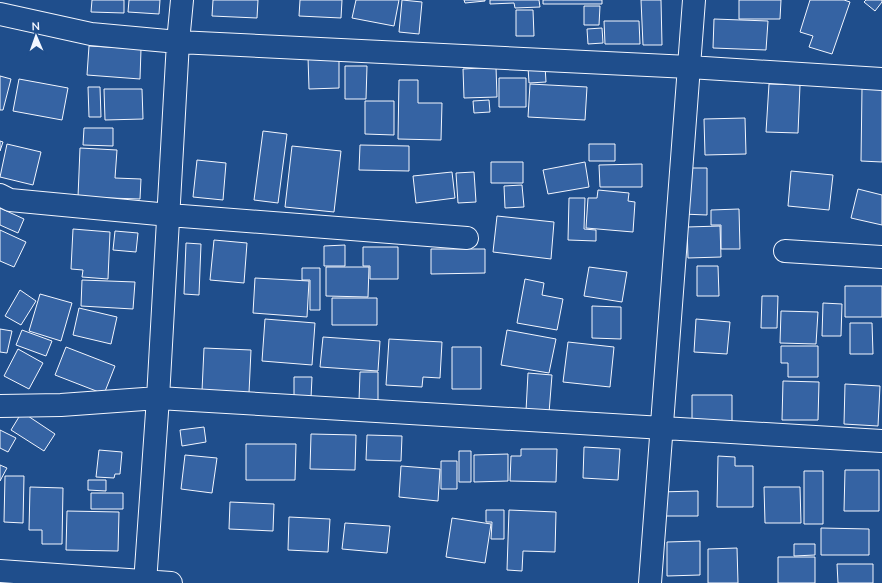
<svg xmlns="http://www.w3.org/2000/svg" width="882" height="583" font-family="Mulish,sans-serif">
	<style>
		.building { fill: #3563a3; stroke: #f2f6ff }
		.lines { fill: none; stroke-linecap: round; stroke-linejoin: round }
		.street-casing { stroke: #f2f6ff; stroke-width: 24 }
		.street { stroke: #1f4e8c; stroke-width: 22 }
	</style>
	<rect width="100%" height="100%" fill="#1f4e8c"/>
	<path class="building" d="M92 0H124V13L91 12Z
		M129 0H160L159 14 128 12Z
		M213 0H258L257 18 212 16Z
		M300 0H342L341 18 299 16Z
		M356 0H399L394 26 352 18Z
		M402 0 422 2 419 34 399 32Z
		M464 0H485V1L465 3Z
		M490 0H539L540 7 515 8 514 3 490 4Z
		M543 0H602V4H543Z
		M641 0H661L662 45H643Z
		M739 0H781L780 19H739Z
		M810 0H844L850 2 832 54 809 47 813 36 800 32Z
		M866 0H882V2L875 11 864 2Z
		M584 6H600L599 25H584Z
		M516 10H533L534 36H516Z
		M714 19 768 21 766 50 713 48Z
		M604 21H639L640 44H605Z
		M602 28 603 43 588 44 587 29Z
		M89 46 141 49 140 79 87 75Z
		M308 57H339V88L309 89Z
		M345 66H367L366 99H345Z
		M545 66 546 82 529 83 528 67Z
		M496 67 497 97 464 98 463 69Z
		M0 76 11 79 3 110H0Z
		M499 78H526V107H499Z
		M19 79 68 88 62 120 13 111Z
		M399 80H418V103H442L441 140 398 139Z
		M530 84 587 87 585 120 528 117Z
		M769 84 800 85 798 133 766 132Z
		M88 87H100L101 117H89Z
		M862 88H882V162L861 161Z
		M104 89H142L143 119 105 120Z
		M489 100 490 112 474 113 473 101Z
		M365 101H394V135L365 134Z
		M745 118 746 154 705 155 704 119Z
		M84 128H113V146L83 145Z
		M263 131 287 134 278 203 254 200Z
		M0 141 3 142 0 151Z
		M7 144 41 152 33 185 0 177Z
		M589 144H615V161H589Z
		M360 145 409 146V171L359 170Z
		M292 146 341 151 334 212 285 207Z
		M80 148 117 150 115 178 141 179 140 199 78 197Z
		M197 160 226 163 223 200 193 197Z
		M491 162H523V183H491Z
		M585 162 589 187 548 194 543 170Z
		M642 164V187H600L599 165Z
		M683 168H707V215L682 214Z
		M791 171 833 175 829 210 788 206Z
		M452 172 455 198 416 203 413 176Z
		M474 172 476 202 458 203 456 173Z
		M522 185 524 207 505 208 504 186Z
		M858 189 882 195V225L851 218Z
		M598 190 629 193 628 201 635 202 633 232 586 228 588 198H597Z
		M569 198H585L584 229 596 230V241L568 240Z
		M0 208 24 219 18 233 0 225Z
		M739 209 740 249H721V225H711V210Z
		M497 216 554 222 551 259 493 252Z
		M720 226 721 257 688 258 687 227Z
		M73 229 110 232 108 279 82 277 83 270 71 269Z
		M0 230 26 242 14 267 0 261Z
		M115 231 138 233 136 252 113 250Z
		M214 240 247 243 244 283 210 280Z
		M186 243 201 244 199 295 184 294Z
		M345 245V266H324V246Z
		M363 247H398V279H370V266H363Z
		M431 249H485V273L431 274Z
		M697 266H718L719 296H697Z
		M326 267H369L368 297 326 296Z
		M589 267 627 272 622 302 584 296Z
		M302 268H320V310H310V280H302Z
		M255 278 309 281 307 317 253 313Z
		M525 279 544 283 542 295 563 299 557 330 517 323Z
		M82 280 135 282 133 309 81 306Z
		M845 286H882V317H845Z
		M20 290 36 301 21 325 5 316Z
		M40 294 72 303 61 341 29 331Z
		M762 296H778L777 328H761Z
		M332 298H377V325H332Z
		M823 303 842 304 841 336H822Z
		M592 306 621 307V339L592 338Z
		M79 308 117 317 111 344 73 335Z
		M781 311 818 312 816 344 780 343Z
		M265 319 315 323 312 365 262 361Z
		M696 319 730 322 727 354 694 352Z
		M850 323H872L873 354H850Z
		M0 329 12 331 7 353 0 352Z
		M22 330 52 341 46 356 16 345Z
		M507 330 556 339 549 373 501 365Z
		M323 337 380 341 378 371 320 367Z
		M389 339 442 342 440 378 423 377 422 387 386 385Z
		M568 342 614 347 610 387 563 382Z
		M781 346H818V377H788V363H781Z
		M66 347 115 366 104 394 55 375Z
		M452 347H481V389H452Z
		M204 348 251 350 249 393 202 391Z
		M18 349 43 363 29 389 4 376Z
		M360 372H378V402L359 401Z
		M528 373 552 375 549 413 526 411Z
		M294 377H312L311 398H294Z
		M783 381 819 382 818 420H782Z
		M845 384 880 386 878 426 844 424Z
		M692 395H732V422H692Z
		M22 412 55 434 44 451 11 430Z
		M204 427 206 442 182 446 180 430Z
		M0 430 16 438 8 452 0 448Z
		M311 434 356 435 355 470 310 469Z
		M367 435 402 436 401 461 366 460Z
		M246 444H296L295 480H246Z
		M584 447 620 449 618 480 583 478Z
		M521 449H557L556 482 510 481 511 456H521Z
		M99 450 122 452 120 474H115L114 478 96 477Z
		M459 451H471V482H459Z
		M508 454V481L474 482V455Z
		M185 455 217 458 212 493 181 489Z
		M718 456 735 457V466H753V507H717Z
		M441 461H457V489H441Z
		M0 465 7 468 0 481Z
		M401 466 440 469 438 501 399 497Z
		M845 470H879V511H844Z
		M804 471H823V524H804Z
		M5 476H24L23 523 4 522Z
		M88 480H106V491L88 490Z
		M30 487 63 488 62 544H42V530H29Z
		M764 487H800L801 523H765Z
		M698 491V516H658V492Z
		M91 493H123V509H91Z
		M230 502 274 504 273 531 229 529Z
		M486 510H504V539H491L492 522H486Z
		M509 510 556 512 555 552 523 551 522 571 507 570Z
		M67 511 119 512 118 551 66 550Z
		M289 517 330 519 328 552 288 550Z
		M452 518 491 524 485 563 446 557Z
		M345 523 390 526 387 553 342 549Z
		M821 528 869 529V555H821Z
		M700 541V575L667 576V542Z
		M794 544H815V555L794 556Z
		M737 548 738 583H708V549Z
		M778 557H815V583H778Z
		M837 564H873V583H838Z"/>
	<g class="lines">
		<g class="street-casing">
			<path id="street" d="M0 14 91 34 178 42 689 67 882 79
				M0 195 10 200 169 215 467 238
				M785 251 882 257
				M0 406 61 405 158 398 882 441
				M0 571 171 583
				M145 583 158 398 178 42 182 0
				M650 583 694 0"/>
		</g>
		<use href="#street" class="street"/>
	</g>
	<g transform="translate(36 36) rotate(358)" stroke="#1f4e8c" stroke-width="3" paint-order="stroke">
	<path d="M0-3L7 15L0 10L-7 15Z" fill="#f2f6ff"/>
	<text y="-6" font-size="11" font-weight="bold" text-anchor="middle" fill="#f2f6ff">N</text>
	</g>
</svg>
